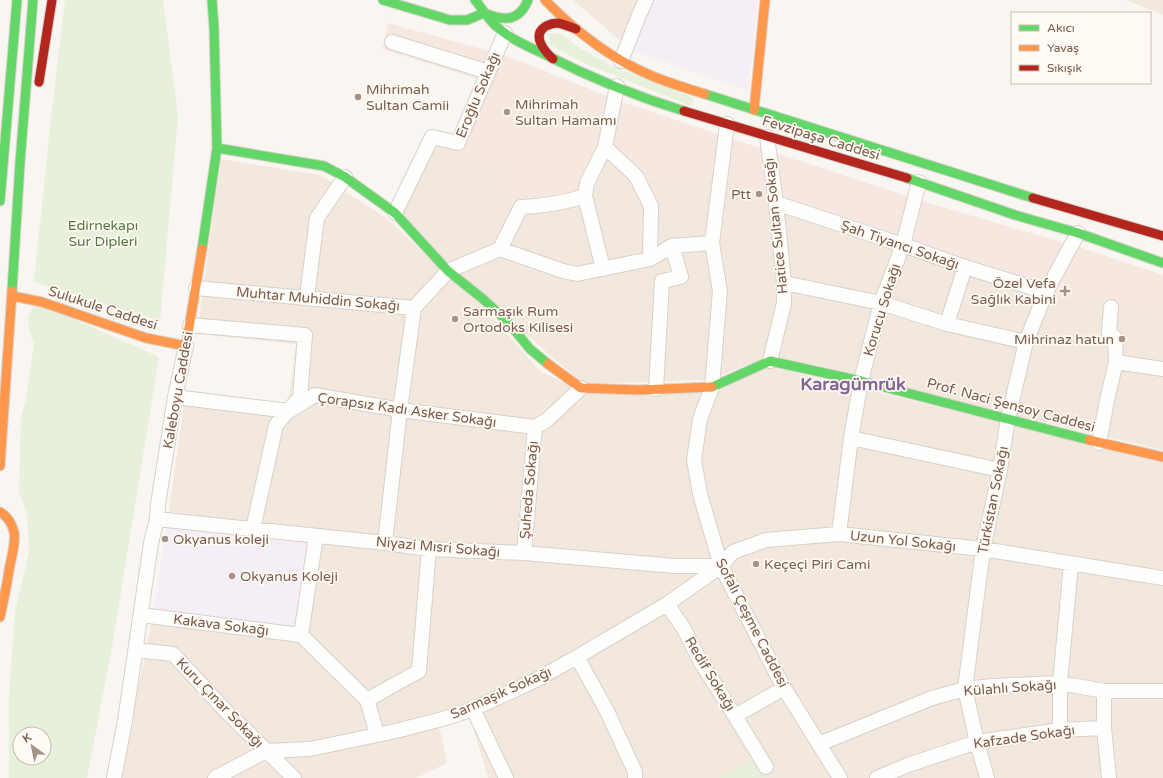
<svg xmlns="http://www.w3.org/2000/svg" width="1163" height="778" font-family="'Varela Round',sans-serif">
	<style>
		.residential { fill: #f2e8de }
		.commercial { fill: #f6e8e1 }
		.education { fill: #f6eef6 }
		.green { fill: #e7f0db; fill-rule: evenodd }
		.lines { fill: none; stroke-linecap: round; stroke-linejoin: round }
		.street-casing { stroke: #d7d1cb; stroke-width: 16 }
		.fast-casing { stroke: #d9d2cb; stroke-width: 11 }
		.slow-casing { stroke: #d9d2cb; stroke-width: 11 }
		.jam-casing { stroke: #d9d2cb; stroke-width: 11 }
		.street { stroke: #fefefd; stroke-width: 14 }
		.fast { stroke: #63d668; stroke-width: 9 }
		.slow { stroke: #ff974d; stroke-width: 9 }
		.jam { stroke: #b3261e; stroke-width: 9 }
		.poi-dot { fill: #a69286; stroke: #fffaf3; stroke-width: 1.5 }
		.labels { text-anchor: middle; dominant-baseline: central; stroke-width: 3.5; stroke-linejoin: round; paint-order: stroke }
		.poi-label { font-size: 14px; fill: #7a5c4d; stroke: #fffaf3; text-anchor: start }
		.street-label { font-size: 14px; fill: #7a5c4d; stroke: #fffaf3 }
		.park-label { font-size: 14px; fill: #537a41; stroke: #fffaf3 }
		.district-label { font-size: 18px; font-weight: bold; fill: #846695; stroke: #fffaf3 }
	</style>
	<rect width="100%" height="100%" fill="#f9f5f0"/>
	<path class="residential" d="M573 0H652L629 48Z
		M1126 0H1163V15Z
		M434 142 513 170 509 202 607 156 631 178 715 177 1122 306 1163 312V450L768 357 708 380 583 384 458 274 401 211Z
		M221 159 320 175 386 218 484 308 541 372 586 393 701 391 772 367 1163 461V778H488L467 707 439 725 447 763 416 778H121V772L152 619 314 533 169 511 186 390 288 404 296 344 197 334Z"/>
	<path class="commercial" d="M388 23 510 57 622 102 736 140 922 201 1082 248 1163 275V312L1122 306 1043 287 715 177 631 178 607 156 593 196 509 202 513 170 459 151 486 90 477 79 382 49Z"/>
	<path class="education" d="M652 0H758L748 90 635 52 629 48Z
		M169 511 314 533 295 630 152 619Z"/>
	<path class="green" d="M65 0H163L178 116 160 321 34 282 50 127Z
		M548 33 561 34 581 49 610 65 694 98 691 106 586 64 550 45Z
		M44 306 159 357 113 641 87 778H9V698L15 612 29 552 27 513 19 492 21 418 26 399 34 344 29 329 28 316 33 308ZM20 734H44V758H20Z
		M754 760 766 778H717Z"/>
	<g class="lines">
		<g class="street-casing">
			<path id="street" d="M392 42 488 72
				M621 61 639 15 646 0
				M727 124 712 243 720 291 712 387 700 419 694 460 700 494 721 566 784 688 840 778
				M767 137 776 203 784 283V303L770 361
				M605 147 636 176 651 206 650 259
				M585 196 603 269
				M776 203 903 245 965 267 1046 292
				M395 213 432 137 458 143 505 33
				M500 249 563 271 577 274 650 259 672 246 712 243
				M784 283 881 303 947 324 1026 342
				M196 288 414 308 448 271 500 249 521 207C544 206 564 203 585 196L587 183 605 147 617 86
				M307 297 317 218 345 177
				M947 324 965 267
				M190 325 305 335 300 397 276 425 253 529
				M1116 362 1163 369
				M656 389 662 281 681 277 672 246
				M175 397 289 411 315 395 400 410 535 427 546 421 581 388
				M851 438 1000 470
				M1099 443 1107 400 1116 362 1115 338 1109 333 1111 307
				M157 519 385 543 429 549 524 553 675 566H721
				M839 534 851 438 861 381 881 303 903 245 919 182
				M385 543 400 410 414 308
				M524 553 535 427
				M667 604 684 629 700 661 735 716 784 688
				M141 615 301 635
				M301 635 367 700 377 734
				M301 635 316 536
				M136 650 173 654 225 710 294 778
				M577 657 607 711 635 772V778
				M1104 691V728L1109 778
				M367 700 419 671 429 549
				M473 709 506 778
				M735 716 766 767
				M1060 730V683L1071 564
				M819 744 932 698 965 689 993 686 1060 683 1104 691H1163
				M114 778 125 721 151 543 157 519 158 504 175 397 186 346
				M215 778 266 751 310 749 396 731 446 718 473 709 534 681 577 657 667 604 721 566 733 552 766 540 839 534 983 549 1163 578
				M877 778 908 765 977 742 1060 730 1104 728
				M987 778 977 742 965 689 983 549 1000 470 1008 418 1026 342 1046 292 1078 233"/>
		</g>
		<g class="fast-casing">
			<path id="fast" d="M383 0 450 20H467L484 13
				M475 0C482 8 488 19 496 26 510 39 529 47 546 55 589 77 638 97 684 111
				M484 13C504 21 519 22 528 0
				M705 94 1033 198
				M217 148 324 166 345 177 395 213 448 271 483 299 507 321 530 349 548 364
				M907 178 1015 215 1078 233 1163 263
				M0 201 17 0
				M202 249 217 148 214 28 212 0
				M12 291 20 163 33 0
				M712 387 770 361 861 381 1089 440"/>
		</g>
		<g class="slow-casing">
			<path id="slow" d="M545 0C575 31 610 58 650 75 668 83 686 88 705 94
				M754 110 765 0
				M12 296 42 302 146 338 186 346 202 249
				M548 364 581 388 639 390 712 387
				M1089 440 1163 457
				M0 466 12 291
				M0 512C7 516 12 524 14 532 16 542 12 555 10 565 7 583 4 600 0 617"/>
		</g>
		<g class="jam-casing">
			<path id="jam" d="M553 59C544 51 531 35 546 26 550 24 554 23 558 23 564 24 570 27 576 29
				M39 82 52 0
				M684 111 907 178
				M1033 198 1163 236"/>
		</g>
		<use href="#street" class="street"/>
		<use href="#fast" class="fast"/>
		<use href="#slow" class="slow"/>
		<use href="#jam" class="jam"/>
	</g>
	<g class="poi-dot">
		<circle cx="358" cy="97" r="4"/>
		<circle cx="507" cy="112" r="4"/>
		<circle cx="759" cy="194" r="4"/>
		<path d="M1063 285h4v4h4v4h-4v4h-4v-4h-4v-4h4z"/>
		<circle cx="455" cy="319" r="4"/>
		<circle cx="1122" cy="339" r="4"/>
		<circle cx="165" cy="539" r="4"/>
		<circle cx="756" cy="564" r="4"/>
		<circle cx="232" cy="576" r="4"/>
	</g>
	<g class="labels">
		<g class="poi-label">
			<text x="366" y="89">Mihrimah<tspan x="366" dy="16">Sultan Camii</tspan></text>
			<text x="515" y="104">Mihrimah<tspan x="515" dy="16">Sultan Hamamı</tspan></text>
			<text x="751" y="194" text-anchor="end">Ptt</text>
			<text x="1056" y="283" text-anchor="end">Özel Vefa<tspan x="1056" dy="16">Sağlık Kabini</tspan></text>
			<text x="463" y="311">Sarmaşık Rum<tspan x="463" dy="16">Ortodoks Kilisesi</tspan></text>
			<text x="1114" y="339" text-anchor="end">Mihrinaz hatun</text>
			<text x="173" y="539">Okyanus koleji</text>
			<text x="764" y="564">Keçeçi Piri Cami</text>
			<text x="240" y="576">Okyanus Koleji</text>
		</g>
		<g class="street-label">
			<text transform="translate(478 95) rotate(-67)">Eroğlu Sokağı</text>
			<text transform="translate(821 138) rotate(17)">Fevzipaşa Caddesi</text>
			<text transform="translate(776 226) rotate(-96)">Hatice Sultan Sokağı</text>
			<text transform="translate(900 245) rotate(19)">Şah Tiyancı Sokağı</text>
			<text transform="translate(318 299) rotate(5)">Muhtar Muhiddin Sokağı</text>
			<text transform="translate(103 308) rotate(18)">Sulukule Caddesi</text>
			<text transform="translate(882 310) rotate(-73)">Korucu Sokağı</text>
			<text transform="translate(178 390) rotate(-80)">Kaleboyu Caddesi</text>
			<text transform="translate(1011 405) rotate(15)">Prof. Naci Şensoy Caddesi</text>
			<text transform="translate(407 410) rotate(8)">Çorapsız Kadı Asker Sokağı</text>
			<text transform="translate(529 490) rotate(-85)">Şuheda Sokağı</text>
			<text transform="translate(993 500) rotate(-79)">Türkistan Sokağı</text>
			<text transform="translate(903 541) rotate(6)">Uzun Yol Sokağı</text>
			<text transform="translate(438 547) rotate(5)">Niyazi Mısri Sokağı</text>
			<text transform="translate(752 623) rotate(63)">Sofalı Çeşme Caddesi</text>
			<text transform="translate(221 625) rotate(7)">Kakava Sokağı</text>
			<text transform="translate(710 674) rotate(59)">Redif Sokağı</text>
			<text transform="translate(1010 688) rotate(-4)">Külahlı Sokağı</text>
			<text transform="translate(501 693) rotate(-24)">Sarmaşık Sokağı</text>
			<text transform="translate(220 703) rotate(46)">Kuru Çınar Sokağı</text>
			<text transform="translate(1024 737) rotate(-8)">Kafzade Sokağı</text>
		</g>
		<g class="park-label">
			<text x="103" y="225">Edirnekapı<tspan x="103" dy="16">Sur Dipleri</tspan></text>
		</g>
		<g class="district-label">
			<text x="853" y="384">Karagümrük</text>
		</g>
	</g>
	<rect x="1011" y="12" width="140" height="72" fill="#fffaf3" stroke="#cabbb1"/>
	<rect x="1019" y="25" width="20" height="6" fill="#63d668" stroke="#cabbb1"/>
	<text x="1047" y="32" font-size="12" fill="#7a5c4d">Akıcı</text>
	<rect x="1019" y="45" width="20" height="6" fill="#ff974d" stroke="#cabbb1"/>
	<text x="1047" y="52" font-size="12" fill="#7a5c4d">Yavaş</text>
	<rect x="1019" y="65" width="20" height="6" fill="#b3261e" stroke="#cabbb1"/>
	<text x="1047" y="72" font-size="12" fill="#7a5c4d">Sıkışık</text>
	<g transform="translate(32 746) rotate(327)"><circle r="19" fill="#fffaf3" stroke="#cabbb1"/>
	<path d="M0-3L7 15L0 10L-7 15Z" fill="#a69286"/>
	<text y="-6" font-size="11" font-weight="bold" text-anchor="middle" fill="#7a5c4d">K</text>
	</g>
</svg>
